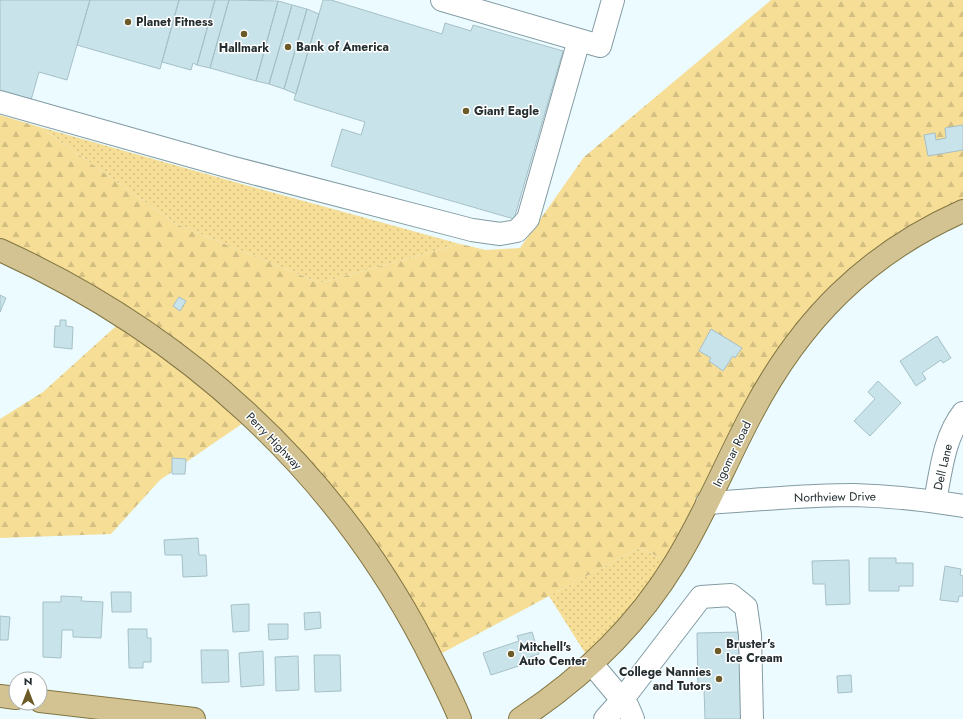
<svg xmlns="http://www.w3.org/2000/svg" width="963" height="719" font-family="Jost,sans-serif">
	<style>
		.grass { fill: url(#grass-dots) }
		.forest { fill: url(#forest-firs) }
		.building { fill: #c8e3ea; stroke: #a6c0c7 }
		.lines { fill: none; stroke-linecap: round; stroke-linejoin: round }
		.minor-casing { stroke: #839ca3; stroke-width: 24 }
		.major-casing { stroke: #827541; stroke-width: 24 }
		.minor { stroke: #fff; stroke-width: 22 }
		.major { stroke: #d3c392; stroke-width: 22 }
		.poi-dot { fill: #6c5b29; stroke: #fff; stroke-width: 1.5 }
		.labels { text-anchor: middle; dominant-baseline: central; stroke-width: 3; stroke-linejoin: round; paint-order: stroke }
		.poi-label { font-size: 12px; font-weight: bold; fill: #242e30; stroke: #fff; text-anchor: start }
		.street-label { font-size: 12px; fill: #242e30; stroke: #fff }
	</style>
	<defs>
		<pattern id="grass-dots" width="8" height="8" patternUnits="userSpaceOnUse"><rect width="8" height="8" fill="#f6de97"/><path d="M2 2h.1M6 6h.1" fill="none" stroke="#d3bf82" stroke-width="1.8" stroke-linecap="round"/></pattern>
		<pattern id="forest-firs" width="22" height="20" patternUnits="userSpaceOnUse"><rect width="22" height="20" fill="#f6de97"/><path d="M5 1l3.5 6h-7zM16 11l3.5 6h-7z" fill="#d3bf82"/></pattern>
	</defs>
	<rect width="100%" height="100%" fill="#ebfbff"/>
	<path class="grass" d="M40 127 249 186 460 244 320 283 176 224Z
		M639 548 675 564 592 664 549 596Z"/>
	<path class="forest" d="M771 0H963V211L823 310 675 564 639 548 431 659 415 628 252 417 160 480 111 534 0 538V419L43 392 125 318 0 250V115L40 127 176 224 320 283 460 244 486 250 520 248 584 157Z"/>
	<path class="building" d="M0 0H90L67 80 39 72 31 100 0 91Z
		M90 0H179L160 69 77 45Z
		M179 0H215L197 65 193 63 191 70 162 62Z
		M215 0H229L210 68 197 65Z
		M229 0 278 1 256 81 210 68Z
		M323 0H331L442 34 445 23 471 31 473 25 563 51 514 219 331 166 342 129 361 135 365 122 294 100Z
		M278 1 292 5 269 84 256 81Z
		M292 5 307 9 284 89 269 84Z
		M307 9 319 14 296 94 284 89Z
		M963 125V150L928 156 924 135 935 133 936 140 946 138 945 128Z
		M0 295 6 298 0 312Z
		M179 297 186 301 180 311 173 306Z
		M60 320H66V326L73 327 72 349 54 347 55 326H60Z
		M711 329 742 348 735 358 733 356 723 371 709 361 711 358 699 351Z
		M937 336 951 358 943 363 941 360 922 373 926 379 916 386 900 361Z
		M878 381 901 403 870 436 854 421 875 399 868 392Z
		M172 458 186 459 185 474H172Z
		M198 538 199 555H206L207 576 183 577 182 555H165L164 540Z
		M869 558H896V563H913V586H899V591H869Z
		M849 560 850 604 826 605 825 584H813L812 561Z
		M945 566 961 569 960 575 963 576V596H959L958 602 940 600Z
		M111 592H131V612H112Z
		M61 596 82 597 81 601 103 602 101 638 73 637V630H62L61 658 43 657V602H61Z
		M249 604V631L233 632 231 605Z
		M320 612 321 628 305 630 304 613Z
		M0 616 10 617 8 640H0Z
		M268 624H288V639L269 640Z
		M128 629H147V638H151V662H143V668H129Z
		M532 632 539 654 527 658 528 663 491 675 483 653 519 641 517 636Z
		M740 632 742 719H705L704 689H698L697 633Z
		M201 650H228L229 682 202 683Z
		M263 651 264 685 241 687 239 653Z
		M314 655H340L341 691 315 692Z
		M298 656 299 690 276 691 275 657Z
		M851 675 852 692 838 693 837 676Z"/>
	<g class="lines">
		<g class="minor-casing">
			<path id="minor" d="M442 0 600 46 613 0
				M0 102 230 167 472 230 500 234 517 231 528 219 579 40
				M935 501C941 471 944 437 963 413
				M707 503C756 500 805 495 854 495 891 496 927 500 963 506
				M592 664 628 707 633 719
				M605 719 622 700 701 597 731 595 746 607 750 635 752 719"/>
		</g>
		<g class="major-casing">
			<path id="major" d="M0 250C183 333 332 467 425 646 437 670 450 694 460 719
				M0 696 16 698
				M40 701 194 719
				M520 719C582 678 636 627 675 563 704 516 725 464 751 415 800 321 866 254 963 211"/>
		</g>
		<use href="#minor" class="minor"/>
		<use href="#major" class="major"/>
	</g>
	<g class="poi-dot">
		<circle cx="128" cy="22" r="4"/>
		<circle cx="244" cy="34" r="4"/>
		<circle cx="288" cy="47" r="4"/>
		<circle cx="466" cy="111" r="4"/>
		<circle cx="718" cy="651" r="4"/>
		<circle cx="511" cy="654" r="4"/>
		<circle cx="719" cy="679" r="4"/>
	</g>
	<g class="labels">
		<g class="poi-label">
			<text x="136" y="22">Planet Fitness</text>
			<text x="296" y="47">Bank of America</text>
			<text x="244" y="48" text-anchor="middle">Hallmark</text>
			<text x="474" y="111">Giant Eagle</text>
			<text x="726" y="644">Bruster's<tspan x="726" dy="14">Ice Cream</tspan></text>
			<text x="519" y="647">Mitchell's<tspan x="519" dy="14">Auto Center</tspan></text>
			<text x="711" y="672" text-anchor="end">College Nannies<tspan x="711" dy="14">and Tutors</tspan></text>
		</g>
		<g class="street-label">
			<text transform="translate(274 441) rotate(46)">Perry Highway</text>
			<text transform="translate(732 454) rotate(-64)">Ingomar Road</text>
			<text transform="translate(943 467) rotate(-77)">Dell Lane</text>
			<text transform="translate(835 497) rotate(-1)">Northview Drive</text>
		</g>
	</g>
	<g transform="translate(28 691)"><circle r="19" fill="#ffffff" stroke="#a7abac"/>
	<path d="M0-3L7 15L0 10L-7 15Z" fill="#6c5b29"/>
	<text y="-6" font-size="11" font-weight="bold" text-anchor="middle" fill="#242e30">N</text>
	</g>
</svg>
